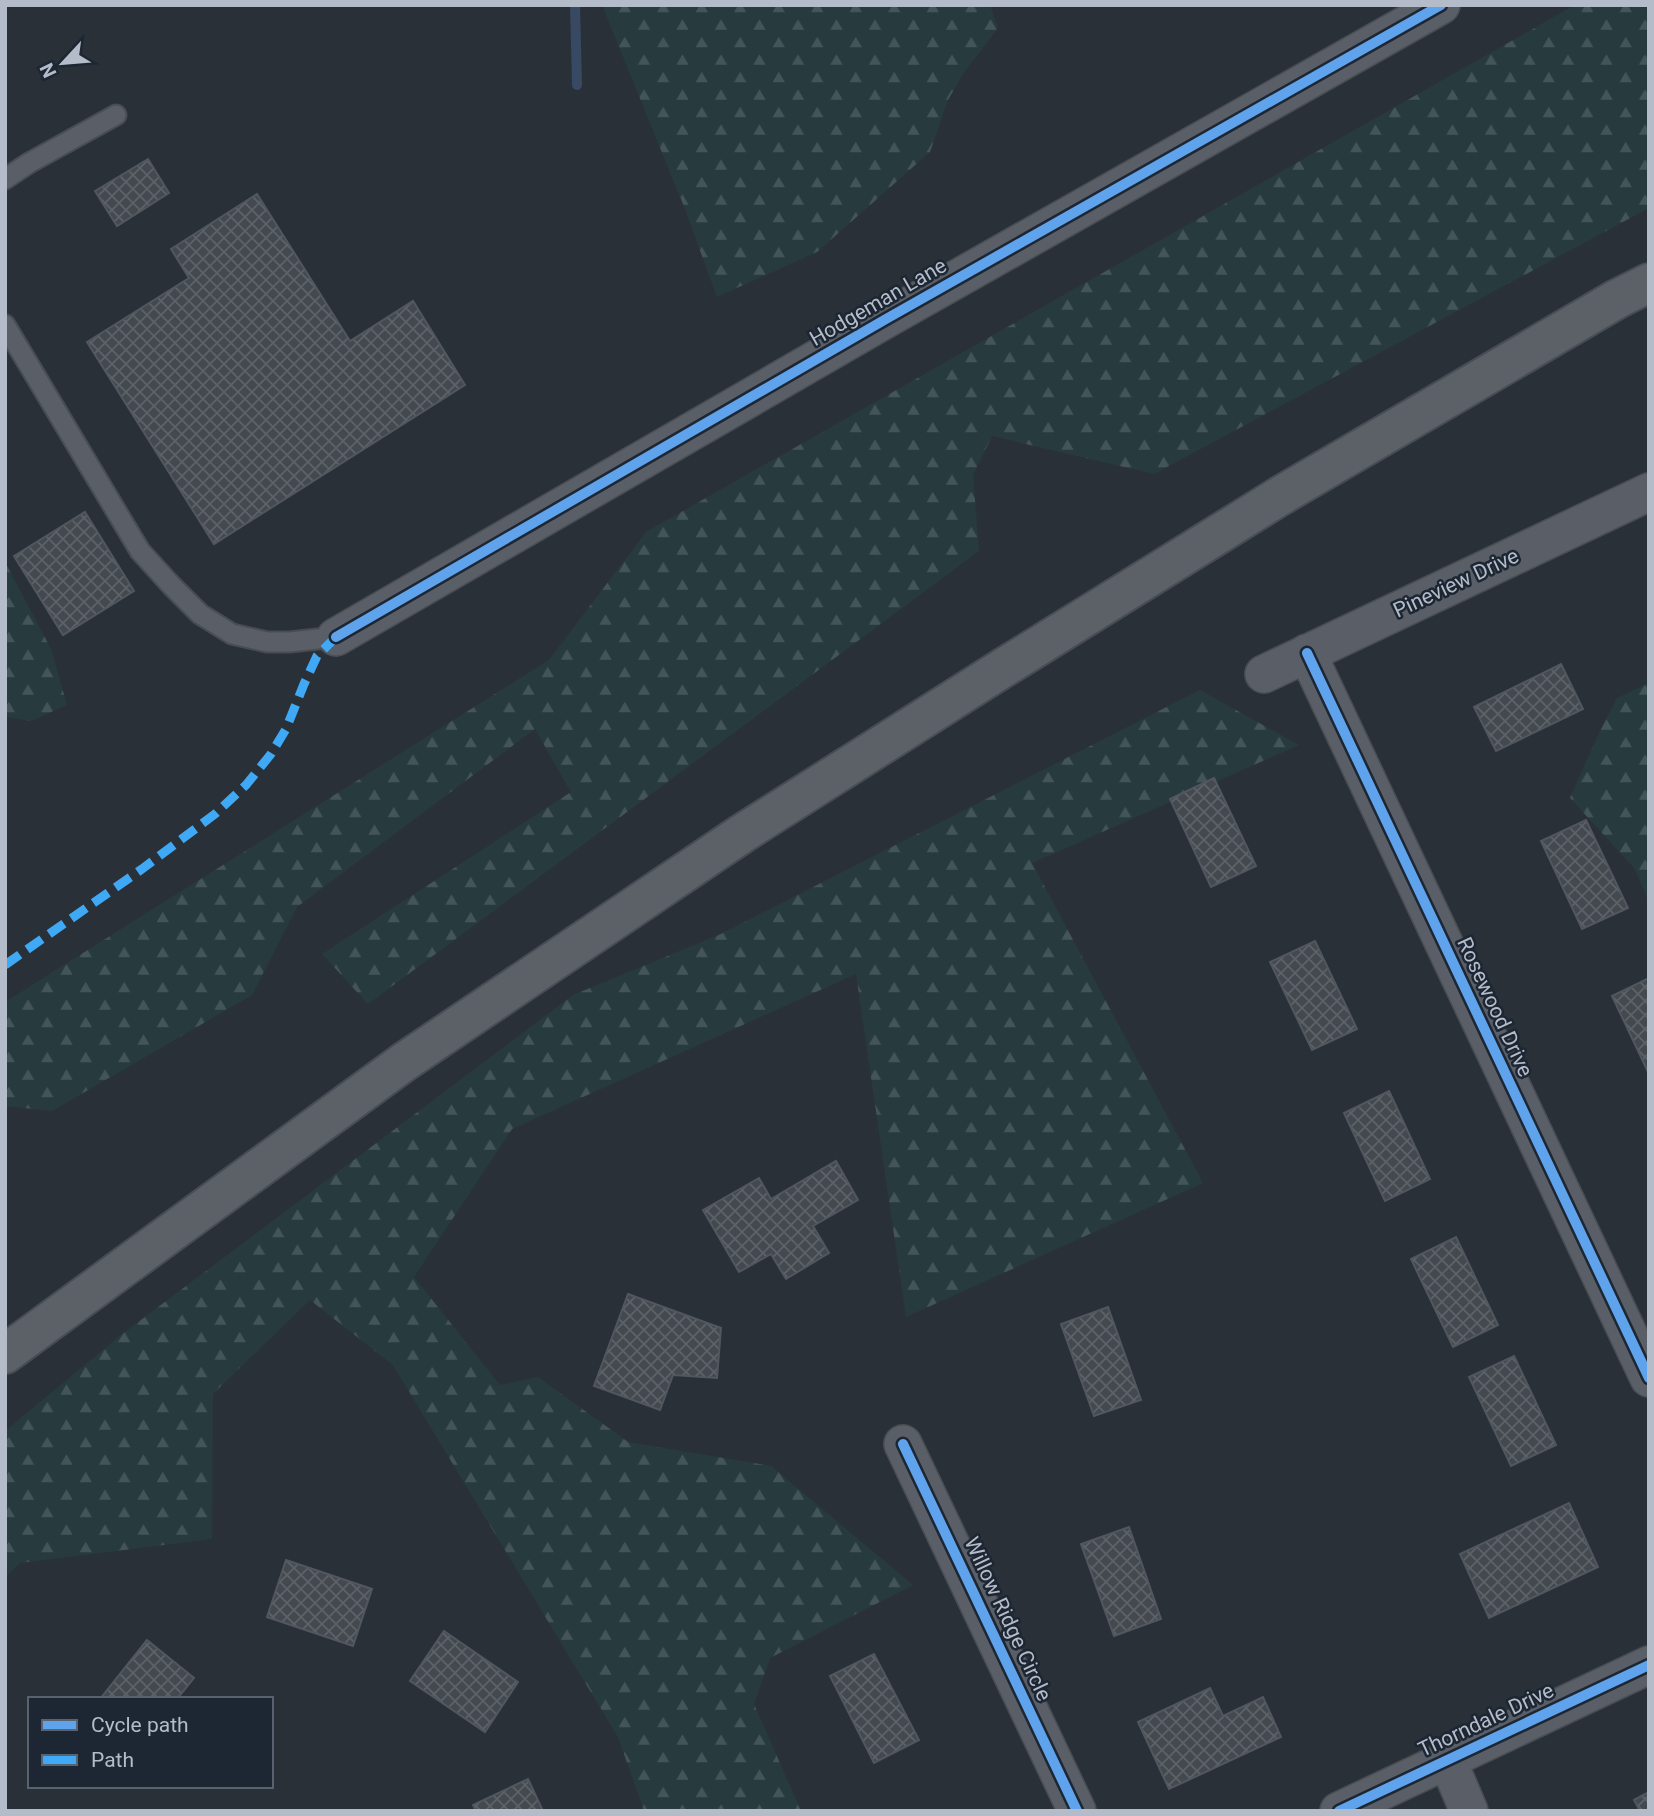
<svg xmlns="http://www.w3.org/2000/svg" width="1654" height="1816" font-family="Roboto,sans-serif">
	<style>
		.forest { fill: url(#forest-firs) }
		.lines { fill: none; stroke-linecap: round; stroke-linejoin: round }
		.stream { stroke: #384963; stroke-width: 10 }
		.building { fill: url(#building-cross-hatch); stroke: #52575f; stroke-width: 2 }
		.service-casing { stroke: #484c53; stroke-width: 23 }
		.minor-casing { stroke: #484c53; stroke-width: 40 }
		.primary-casing { stroke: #484c55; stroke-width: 42 }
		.service { stroke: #5a5e66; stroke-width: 19 }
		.minor { stroke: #5a5e66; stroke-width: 37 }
		.primary { stroke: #5c6168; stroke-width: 38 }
		.quiet { stroke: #3fa9f5; stroke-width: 9; stroke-dasharray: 18 9; stroke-linecap: butt }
		.cycleway-casing { stroke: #1d2633; stroke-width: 15 }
		.cycleway { stroke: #60a3ed; stroke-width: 10 }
		.labels { text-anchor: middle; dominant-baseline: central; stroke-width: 5; stroke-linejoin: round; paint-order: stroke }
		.street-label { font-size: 21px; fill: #b4bcc9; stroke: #1d2633 }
	</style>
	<defs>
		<pattern id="forest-firs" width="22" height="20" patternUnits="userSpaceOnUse" patternTransform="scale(1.75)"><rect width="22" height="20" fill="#273a3e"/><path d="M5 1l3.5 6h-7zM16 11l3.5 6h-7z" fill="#445559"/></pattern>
		<pattern id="building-cross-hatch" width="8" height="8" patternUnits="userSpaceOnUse" patternTransform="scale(1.75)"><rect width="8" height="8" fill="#444950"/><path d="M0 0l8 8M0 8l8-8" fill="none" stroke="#5d6168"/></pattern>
	</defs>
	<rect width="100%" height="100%" fill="#2a3038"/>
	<path class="forest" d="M602 5H990L998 28 963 74 948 100 930 152 817 252 717 297 685 209Z
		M1575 5H1649V208L1154 474 992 436 973 475 979 551 368 1004 322 954 571 792 535 729 297 907 252 995 52 1111 5 1106V1002L549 660 646 532Z
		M5 562 51 649 67 705 31 721 5 717Z
		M1649 683V902L1635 869 1570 798 1598 735 1617 698Z
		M1200 690 1299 745 1032 863 1203 1183 906 1317 856 974 512 1129 414 1277 500 1385 538 1377 628 1442 771 1466 913 1585 770 1658 754 1704 801 1811H644L618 1737 393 1365 310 1300 213 1394 212 1539 20 1563 5 1577V1431L121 1335 573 995 721 934Z"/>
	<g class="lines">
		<path class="stream" d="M575 5 577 85"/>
	</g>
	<path class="building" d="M148 159 169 193 117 226 95 191Z
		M257 194 350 341 413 301 465 385 214 544 87 342 189 278 171 249Z
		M85 512 134 591 63 635 14 556Z
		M1561 664 1583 709 1496 751 1474 707Z
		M1214 778 1256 866 1211 887 1170 799Z
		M1586 820 1628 908 1582 929 1541 841Z
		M1315 941 1357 1029 1312 1050 1270 962Z
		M1649 978V1074L1612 996Z
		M1389 1091 1430 1179 1385 1201 1344 1113Z
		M836 1161 858 1200 813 1226 829 1253 786 1279 771 1254 739 1272 703 1210 759 1178 771 1199Z
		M1456 1237 1498 1325 1453 1347 1411 1259Z
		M628 1294 721 1328 717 1378 673 1375 660 1410 594 1386Z
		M1108 1307 1141 1400 1094 1416 1061 1324Z
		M1514 1356 1556 1445 1511 1466 1469 1377Z
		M1569 1503 1598 1567 1489 1618 1460 1554Z
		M1129 1527 1161 1619 1114 1636 1081 1544Z
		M286 1560 372 1589 353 1646 267 1617Z
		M444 1631 518 1682 485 1732 410 1681Z
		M147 1640 194 1678 177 1699H100Z
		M874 1654 919 1740 874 1763 830 1676Z
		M1210 1688 1223 1716 1263 1697 1281 1737 1169 1789 1138 1722Z
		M528 1779 543 1811H476L473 1805Z
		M1649 1792V1811H1640L1634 1800Z"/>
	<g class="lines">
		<g class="service-casing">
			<path id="service" d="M5 179 29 163 116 115
				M5 325 140 551 171 585 200 614 232 634 267 642H290L336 637"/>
		</g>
		<g class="minor-casing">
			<path id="minor" d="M336 637 886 319 1441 5
				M1307 653 1649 1378
				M1264 674 1649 492
				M903 1444 1077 1811
				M1447 1759 1469 1811
				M1339 1811 1649 1665"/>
		</g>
		<g class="primary-casing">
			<path id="primary" d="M5 1354 404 1062 743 833 1003 668 1280 496 1617 299 1649 283"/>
		</g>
		<use href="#service" class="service"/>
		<use href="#minor" class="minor"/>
		<use href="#primary" class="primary"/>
		<path class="quiet" d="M5 965 142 869 215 814 246 785 271 754 286 729 304 684 317 656 336 637"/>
		<g class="cycleway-casing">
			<path id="cycleway" d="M336 637 886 319 1441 5
				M1307 653 1649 1378
				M903 1444 1077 1811
				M1339 1811 1649 1665"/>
		</g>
		<use href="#cycleway" class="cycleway"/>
	</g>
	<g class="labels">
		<g class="street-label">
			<text transform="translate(878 302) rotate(-30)">Hodgeman Lane</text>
			<text transform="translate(1456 583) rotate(-25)">Pineview Drive</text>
			<text transform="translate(1495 1007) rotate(65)">Rosewood Drive</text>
			<text transform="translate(1008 1619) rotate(65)">Willow Ridge Circle</text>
			<text transform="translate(1486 1720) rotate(-25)">Thorndale Drive</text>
		</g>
	</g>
	<rect width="1654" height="1816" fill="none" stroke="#b4bcc9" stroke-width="14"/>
	<rect x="28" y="1697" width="245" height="91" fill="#1d2633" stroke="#59626f" stroke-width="2"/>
	<rect x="42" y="1720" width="35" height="10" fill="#60a3ed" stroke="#59626f" stroke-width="2"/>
	<text x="91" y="1732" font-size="21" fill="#b4bcc9">Cycle path</text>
	<rect x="42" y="1755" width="35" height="10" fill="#3fa9f5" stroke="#59626f" stroke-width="2"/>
	<text x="91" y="1767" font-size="21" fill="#b4bcc9">Path</text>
	<g transform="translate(63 63) rotate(244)" stroke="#1d2633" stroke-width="5" paint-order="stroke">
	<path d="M0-5L12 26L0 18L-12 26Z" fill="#b4bcc9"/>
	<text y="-10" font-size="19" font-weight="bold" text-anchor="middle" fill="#b4bcc9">N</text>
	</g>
</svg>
